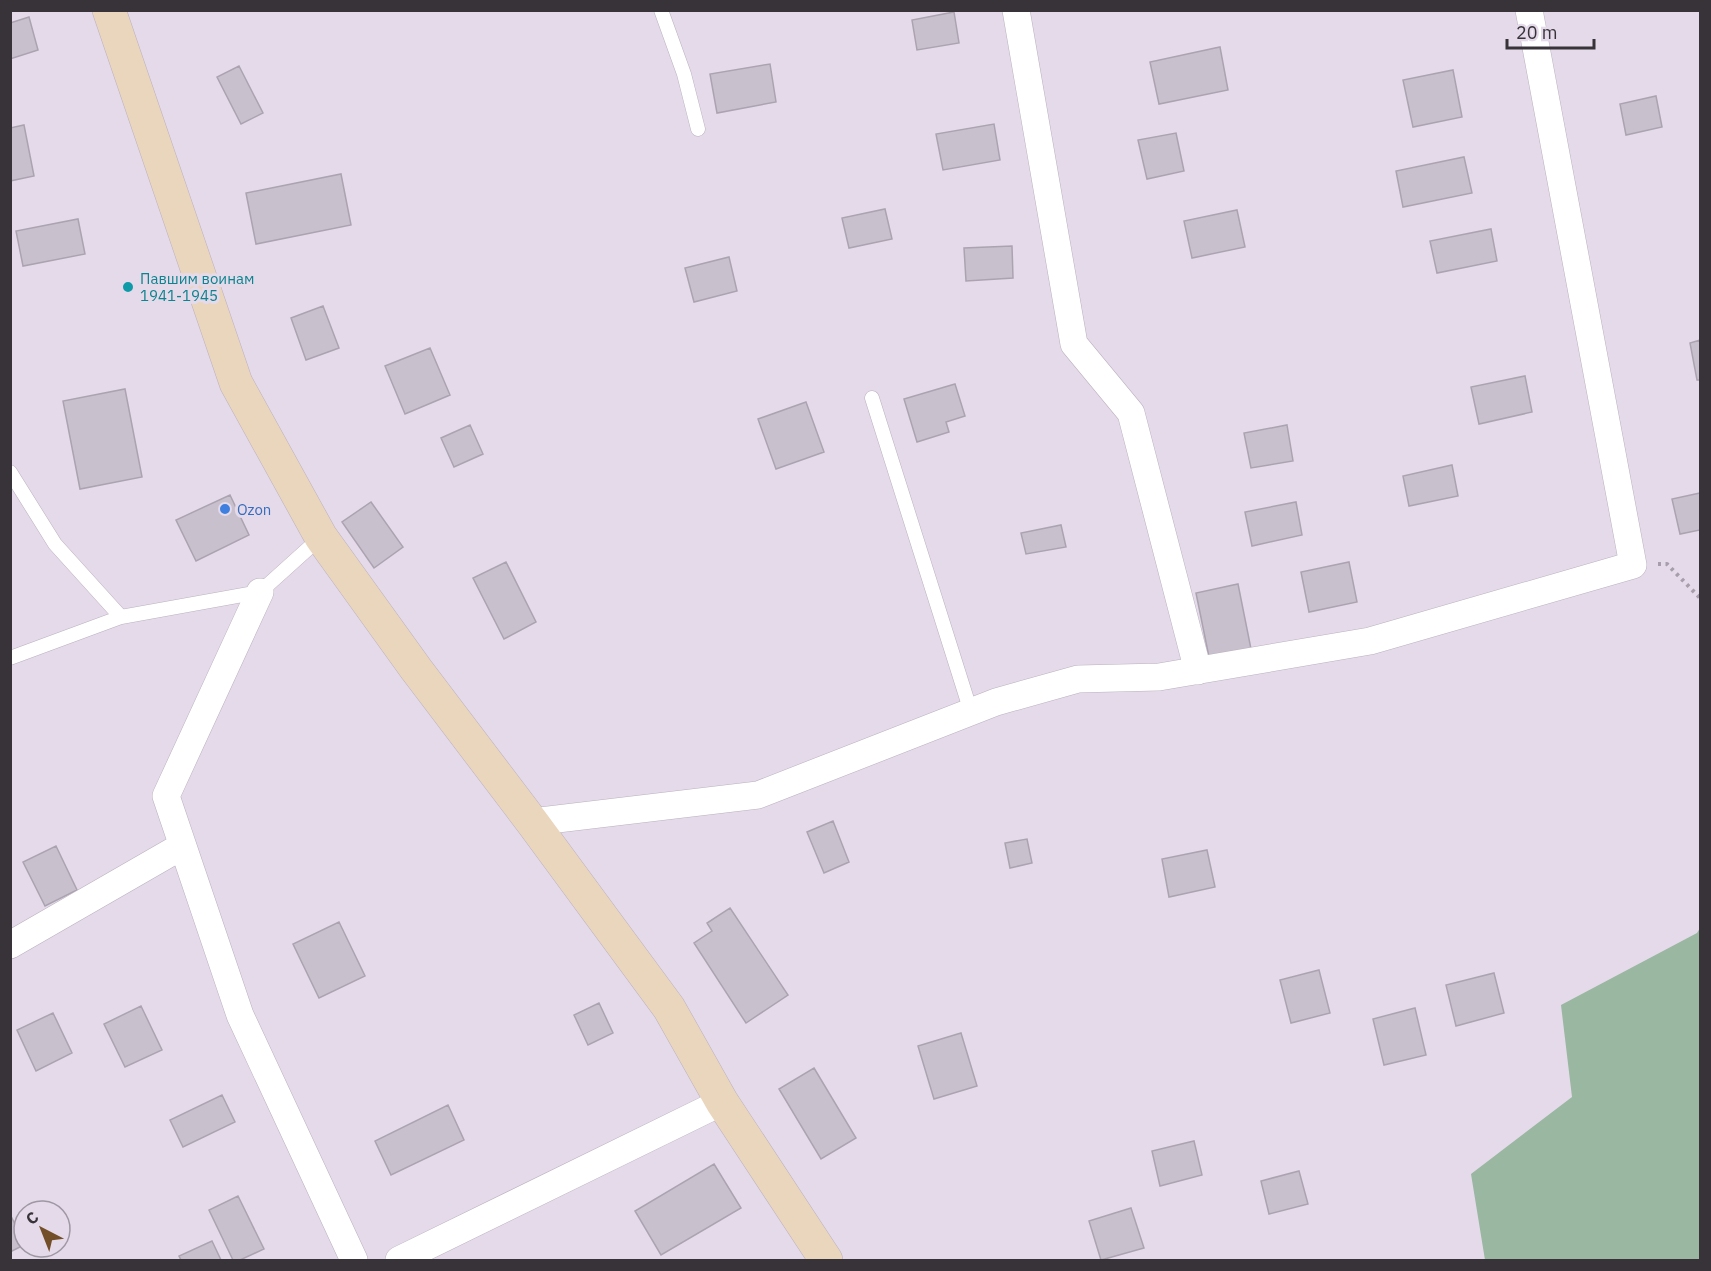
<svg xmlns="http://www.w3.org/2000/svg" width="1711" height="1271" font-family="'IBM Plex Sans',sans-serif">
	<style>
		.green { fill: #99b7a1 }
		.building { fill: #c9c0ce; stroke: #aca3b1; stroke-width: 1.5 }
		.lines { fill: none; stroke-linecap: round; stroke-linejoin: round }
		.lane-casing { stroke: #bbb1bf; stroke-width: 15 }
		.street-casing { stroke: #bbb1bf; stroke-width: 28 }
		.secondary-casing { stroke: #bbb1bf; stroke-width: 34 }
		.path { stroke: #a69eaa; stroke-width: 4; stroke-dasharray: 3 4.5; stroke-linecap: butt }
		.lane { stroke: #fff; stroke-width: 14 }
		.street { stroke: #fff; stroke-width: 27 }
		.secondary { stroke: #ead5bd; stroke-width: 33 }
		.culture-dot { fill: #0f9aa8; stroke: #e4dae9; stroke-width: 2 }
		.shop-dot { fill: #3f7fe0; stroke: #e4dae9; stroke-width: 2 }
		.labels { text-anchor: middle; dominant-baseline: central; stroke-width: 6; stroke-linejoin: round; paint-order: stroke }
		.culture-label { font-size: 15px; fill: #0d838f; stroke: #e4dae9; text-anchor: start }
		.shop-label { font-size: 15px; fill: #366cbe; stroke: #e4dae9; text-anchor: start }
	</style>
	<rect width="100%" height="100%" fill="#e4dae9"/>
	<path class="green" d="M1700 928V1260H1485L1471 1174 1572 1097 1561 1005 1697 933Z"/>
	<path class="building" d="M954 12 959 43 917 50 912 20Z
		M29 17 38 50 10 59V23Z
		M1220 47 1228 90 1159 104 1150 62Z
		M770 64 776 102 717 113 710 74Z
		M239 66 263 113 241 124 217 77Z
		M1453 70 1462 117 1413 127 1403 80Z
		M1656 96 1662 127 1626 135 1620 104Z
		M994 124 1000 160 943 170 936 134Z
		M24 125 34 176 10 181V128Z
		M1176 133 1184 171 1147 179 1138 140Z
		M1464 157 1472 193 1403 207 1396 171Z
		M341 174 351 225 256 244 246 193Z
		M885 209 892 239 849 248 842 218Z
		M1237 210 1245 247 1192 258 1184 221Z
		M78 219 85 254 23 266 16 231Z
		M1491 229 1497 261 1437 273 1430 241Z
		M1012 246 1013 278 966 281 964 248Z
		M729 257 737 291 694 302 685 268Z
		M323 306 339 348 306 360 291 318Z
		M1700 340V380H1697L1690 343Z
		M430 348 450 395 405 414 385 366Z
		M1525 376 1532 412 1479 424 1471 387Z
		M955 384 965 416 946 422 949 432 917 442 904 399Z
		M125 389 142 477 80 489 63 401Z
		M806 402 824 452 776 469 758 419Z
		M470 425 483 454 454 467 441 438Z
		M1287 425 1293 461 1251 468 1244 433Z
		M1452 465 1458 496 1409 506 1403 476Z
		M1700 493V530L1680 534 1672 499Z
		M230 495 249 535 196 561 176 520Z
		M371 502 403 547 374 568 342 522Z
		M1296 502 1302 535 1252 546 1245 512Z
		M1061 525 1066 547 1026 554 1021 533Z
		M506 562 536 622 504 639 473 578Z
		M1349 562 1357 602 1309 612 1301 572Z
		M1238 584 1251 649 1209 657 1196 593Z
		M833 821 849 862 824 873 807 832Z
		M1027 839 1032 863 1010 868 1005 843Z
		M56 846 77 890 45 906 23 862Z
		M1207 850 1215 887 1169 897 1162 859Z
		M730 908 788 995 746 1023 694 943 712 931 707 923Z
		M339 922 365 976 319 998 293 944Z
		M1319 970 1330 1013 1291 1023 1280 980Z
		M1494 973 1504 1013 1456 1026 1446 985Z
		M599 1003 613 1033 588 1045 574 1015Z
		M141 1006 162 1050 125 1067 104 1024Z
		M1415 1008 1426 1055 1384 1065 1373 1019Z
		M53 1013 72 1053 36 1071 17 1030Z
		M961 1033 977 1086 934 1099 918 1046Z
		M814 1068 856 1138 821 1159 779 1089Z
		M222 1095 235 1122 183 1147 170 1120Z
		M448 1105 464 1140 391 1175 375 1141Z
		M1194 1141 1202 1175 1160 1186 1152 1151Z
		M714 1164 741 1208 661 1255 635 1211Z
		M1299 1171 1308 1204 1269 1214 1261 1181Z
		M238 1196 264 1249 240 1260H233L209 1210Z
		M1131 1208 1144 1248 1101 1260 1089 1221Z
		M10 1214 24 1243V1245L10 1252Z
		M212 1241 221 1260H181L179 1256Z"/>
	<g class="lines">
		<g class="lane-casing">
			<path id="lane" d="M661 10 684 74 698 129
				M872 398 971 712
				M10 472 55 544 121 617
				M10 658 121 617 260 592 321 537"/>
		</g>
		<g class="street-casing">
			<path id="street" d="M1016 10 1074 344 1131 413 1198 671
				M260 592 166 796 240 1015 354 1260
				M532 822 758 795 996 702 1078 679 1159 677 1370 641 1633 565 1529 10
				M10 945 182 846
				M399 1260 722 1102"/>
		</g>
		<g class="secondary-casing">
			<path id="secondary" d="M109 10 236 383 321 537 416 669 532 822 669 1008 722 1102 826 1260"/>
		</g>
		<path class="path" d="M1658 564H1667L1700 598"/>
		<use href="#lane" class="lane"/>
		<use href="#street" class="street"/>
		<use href="#secondary" class="secondary"/>
	</g>
	<circle class="culture-dot" cx="128" cy="287" r="6"/>
	<circle class="shop-dot" cx="225" cy="509" r="6"/>
	<g class="labels">
		<g class="culture-label">
			<text x="140" y="278">Павшим воинам<tspan x="140" dy="17">1941-1945</tspan></text>
		</g>
		<g class="shop-label">
			<text x="237" y="509">Ozon</text>
		</g>
	</g>
	<rect width="1711" height="1271" fill="none" stroke="#373339" stroke-width="24"/>
	<g transform="translate(42 1229) rotate(318)"><circle r="28" fill="#e4dae9" stroke="#9f97a3" stroke-width="1.5"/>
	<path d="M0-4.5L10 22L0 15L-10 22Z" fill="#734f29"/>
	<text y="-9" font-size="16" font-weight="bold" text-anchor="middle" fill="#373339">С</text>
	</g>
	<path d="M1507 39v9h87v-9" fill="none" stroke="#373339" stroke-width="3"/>
	<text x="1516" y="39" font-size="18" fill="#373339" stroke="#e4dae9" stroke-width="4.5" paint-order="stroke">20 m</text>
</svg>
